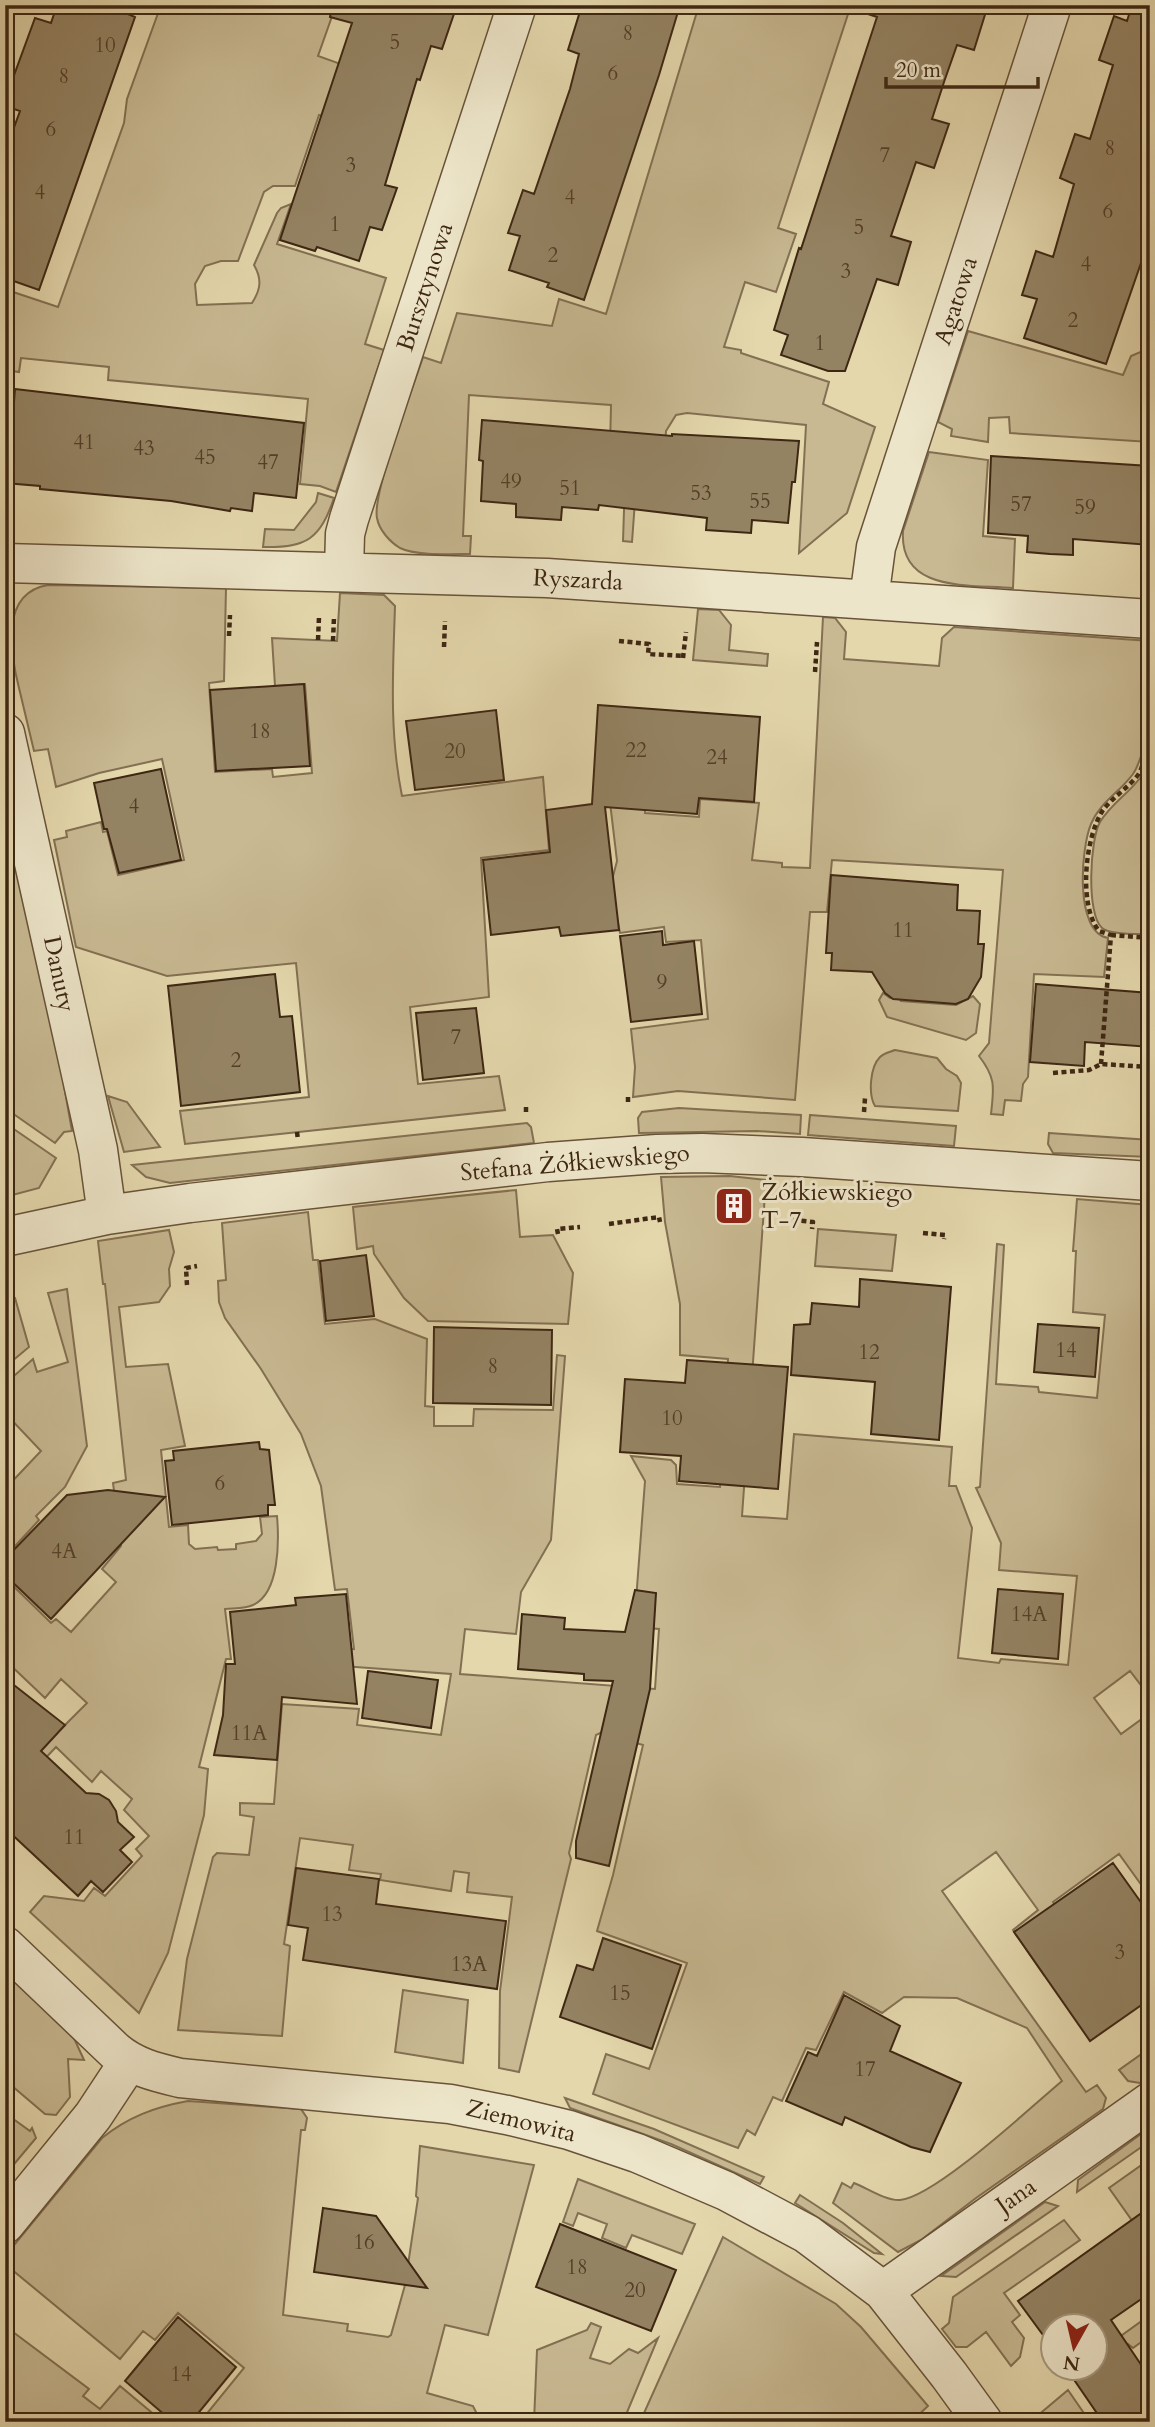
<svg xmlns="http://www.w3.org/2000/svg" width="1155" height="2427" font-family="Cardo,serif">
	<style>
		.green { fill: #c8b992; stroke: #837052; stroke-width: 2 }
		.building { fill: #948363; stroke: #3e2713; stroke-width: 2 }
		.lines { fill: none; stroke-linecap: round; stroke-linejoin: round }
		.minor-casing { stroke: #685339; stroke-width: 41 }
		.path { stroke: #3e2713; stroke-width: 4.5; stroke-dasharray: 5 3.5; stroke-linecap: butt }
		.minor { stroke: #ede5c9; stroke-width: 38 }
		.labels { text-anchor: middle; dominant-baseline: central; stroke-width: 6; stroke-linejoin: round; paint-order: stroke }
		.number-label { font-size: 21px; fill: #543e27 }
		.street-label { font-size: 24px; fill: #3e2713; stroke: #ede5c9 }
		.poi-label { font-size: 24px; fill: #3e2713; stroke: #ede5c9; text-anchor: start }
	</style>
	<rect width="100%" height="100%" fill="#e4d7ac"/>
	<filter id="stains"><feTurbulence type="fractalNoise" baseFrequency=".00286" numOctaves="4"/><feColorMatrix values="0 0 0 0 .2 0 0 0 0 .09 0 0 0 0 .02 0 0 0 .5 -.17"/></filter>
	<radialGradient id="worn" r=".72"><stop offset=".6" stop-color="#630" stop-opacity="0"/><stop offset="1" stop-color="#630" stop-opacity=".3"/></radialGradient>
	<path class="green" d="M161 5H336L318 56 377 77 360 128 319 115 295 186H273L264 192 238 261H221L205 266 195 284 197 305 252 303C261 289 262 279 254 265L277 213 281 208 291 204 277 244 386 278 365 344 384 350 336 492 320 486 300 484 308 399 108 380 109 367 21 358 19 372 5 370 7 290 58 307 124 123 127 99Z
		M699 5H851L778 228 796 234 776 292 745 282 724 347 741 350V353L829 382 823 404 875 427 847 513 799 553 806 425 687 413 676 415 666 431 664 461 638 460 632 542 623 541 626 449 610 448 611 405 469 395 463 536H471L470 554C452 554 416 556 400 548 390 542 379 530 377 518 372 493 413 388 423 357L441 363 457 313 552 326 559 299 606 314Z
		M968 331 1123 375 1131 356 1143 351 1150 336V442L1010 433 1009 417 989 418 988 442 951 436 952 429 938 422Z
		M929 452 988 460 983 536 1015 539 1013 588C970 584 899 593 903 531Z
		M318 493 334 498C320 539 307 548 263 547L265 529 294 530 316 502Z
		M48 585 226 588 224 681 209 683 215 772 272 769 273 777 312 773 305 684 275 686 272 638 337 641 340 593 384 595 395 606C393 670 389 732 402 796L543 777 549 850 481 858 489 997 410 1007 418 1084 499 1076 505 1110 185 1144 180 1111 309 1097 296 963 167 976 76 947 54 840 67 837 66 831 101 822 103 832 107 831 118 875 184 860 162 759 99 773 56 787 48 749 34 751C29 730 24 709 19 688 10 652 0 593 48 585Z
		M698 609 719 610 731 625 729 650 768 654 767 666 693 660Z
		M823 617 835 618 846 632 844 659 939 666 942 638 954 627 1150 641V740C1140 750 1141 763 1133 774 1120 792 1100 802 1091 824 1081 848 1074 932 1108 938L1104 977 1034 974 1028 1077 1023 1084 1021 1101 1005 1100 1003 1115 991 1114C994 1087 996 1078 979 1056L989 1043 1003 870 832 860 827 912H810L795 1100 678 1091 633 1097 635 1067 631 1029 708 1019 701 940 666 942 664 927 620 933 617 918 604 911 617 861 609 794 646 797 645 813 699 817 700 799 759 803 752 860 782 863V867L810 868Z
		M1150 753V934C1139 934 1109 935 1102 928 1086 914 1090 839 1100 822 1111 804 1128 794 1140 778 1146 771 1147 761 1150 753Z
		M13 856 60 1063 72 1131 64 1132 55 1143 5 1108V857Z
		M883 993 890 998 898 997 901 1001 956 1005 973 996 980 1004 976 1033 966 1040 887 1017 879 1000Z
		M895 1050 937 1058 946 1069 957 1076 961 1083 958 1111 875 1106C868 1094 870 1067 880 1057 884 1053 890 1052 895 1050Z
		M108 1096 127 1102 160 1147 124 1152Z
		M679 1108 801 1115 800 1134 757 1131 639 1133 638 1118 642 1112Z
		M810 1115 956 1126 954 1146 808 1135Z
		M5 1123 56 1158 39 1188 5 1197Z
		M527 1123 531 1127 534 1143 170 1183 146 1177 132 1165Z
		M1049 1133 1150 1140V1157L1053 1153 1048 1144Z
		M730 1176 766 1180 742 1516 787 1519 794 1434 952 1447 949 1486H956L972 1528 958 1658 999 1663 1001 1659 1068 1665 1077 1576 999 1570 1001 1543 976 1488 980 1487 997 1244 1004 1245 996 1384 1038 1387 1039 1392 1097 1398 1105 1315 1073 1312 1076 1251H1073L1077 1199 1150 1205V1697L1130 1671 1094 1698 1121 1734 1150 1713V1897L1119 1854 1053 1902 1082 1947 1044 1975 1013 1930 1038 1910 996 1852 942 1891 1086 2092 1097 2085 1106 2098 1103 2109 976 2198 921 2240 898 2252 833 2203 842 2183 851 2188 854 2183C867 2188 886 2201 900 2200 935 2197 1031 2107 1062 2081L1027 2028 957 1998 904 1997 882 2013 844 1992 816 2050 806 2048 782 2101 773 2097 755 2135 747 2130 738 2148 593 2094 606 2054 649 2069 687 1963 597 1931 613 1875 643 1745 600 1733 596 1735 569 1853 571 1859 519 2072 499 2068 500 1991 512 1897 467 1892 469 1873 454 1871 451 1891 380 1880 381 1874 349 1870 353 1845 300 1838 284 1944 290 1946 282 2036 178 2030 187 1959 213 1857 217 1853 249 1855 254 1817 240 1815V1803L274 1804 282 1704 359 1709 357 1725 441 1735 451 1674 287 1662 260 1657 354 1649 347 1589 335 1590 321 1486 301 1434 261 1369 225 1318 219 1302 218 1281 226 1280 222 1223 308 1212 313 1260H318L325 1324 375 1319 427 1339 425 1406 434 1407V1426H473L474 1409 553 1410 557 1355 565 1356 551 1540 521 1592 516 1634 465 1629 460 1674 655 1689 659 1629 634 1627 645 1481 631 1456 671 1460 676 1465 677 1484 720 1487 728 1359 680 1355V1304L665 1222 661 1177Z
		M516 1190 520 1237 553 1235 573 1273 568 1324 428 1321 404 1298 374 1254 373 1246 357 1249 353 1207Z
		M818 1229 896 1235 892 1271 815 1266Z
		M169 1230 174 1252 169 1269 170 1286 159 1302 119 1307 126 1367 168 1364 185 1446 161 1450 169 1527 188 1525 189 1544 195 1549 217 1547 218 1550 236 1549V1544L256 1541 262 1534 260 1517 277 1516C279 1540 280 1593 253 1605 245 1609 233 1608 225 1609L231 1659H226L199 1767 208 1769 204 1815 168 1953 139 2013 30 1912 44 1896 84 1901 94 1888 105 1896 142 1856 136 1849 149 1836 124 1810 132 1799 101 1771 92 1782 56 1747 5 1801 41 1707 63 1727 87 1703 61 1679 45 1698 5 1660V1578L51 1623 56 1619 71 1632 116 1582 102 1569 121 1546 113 1483 126 1480 105 1284H103L98 1241Z
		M67 1289 87 1446 65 1487 36 1516 39 1520 5 1557V1489L41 1451 5 1413V1384L33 1359 37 1372 68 1362 48 1293Z
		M5 1297 15 1298 29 1347 5 1367Z
		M5 1973 73 2036 84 2060 68 2059 70 2097 56 2115 45 2114 5 2080Z
		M403 1990 468 2000 463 2063 395 2052Z
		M1150 2048V2076L1140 2083 1128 2081 1119 2070Z
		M565 2098 654 2129 764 2177 760 2184 671 2144 570 2108Z
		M188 2101 301 2109 307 2118 305 2130H301L283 2315 348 2324 347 2331 388 2337 391 2335 405 2285 418 2198 416 2196 420 2146 534 2165 488 2335 445 2325 427 2393 473 2406 481 2422H200L244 2368 178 2313 155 2340 143 2331 120 2359 5 2264V2256L102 2138C128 2117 155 2107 188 2101Z
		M5 2113 30 2131 32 2128 36 2138 5 2175Z
		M1145 2131 1150 2141 1077 2192 1078 2180Z
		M1150 2159V2201L1143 2206 1150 2215V2246L1109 2188Z
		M578 2179 695 2224 682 2254 632 2235 626 2248 602 2238 607 2224 578 2213 573 2226 563 2222Z
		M800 2195 843 2223 882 2254 874 2253 795 2203Z
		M1045 2202 1058 2206 956 2277 941 2276Z
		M1064 2220 1080 2240 1004 2293 1020 2315 1012 2322 1024 2338 1020 2357 1011 2366 986 2332 967 2347H956L942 2329 949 2323 953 2297Z
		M723 2237 836 2304 861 2327 928 2406 911 2422H640Z
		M1150 2315V2347L1144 2340 1133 2348 1128 2344 1106 2359 1100 2351Z
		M591 2323 601 2327 590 2358 610 2364 629 2349 638 2353 658 2338 623 2422H534L537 2350 587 2330Z
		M5 2326 89 2389 83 2396 100 2409 120 2386 163 2422H5Z
		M1068 2390 1090 2422H1030Z"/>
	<path class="building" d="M57 5H107L135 17 39 290 5 278V152L20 111 5 106V100L35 18 51 23Z
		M332 5H457L442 49 431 46 420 80 417 79 385 185 397 188 382 230 370 227 359 261 317 247 315 251 280 240 352 23 330 17Z
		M582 5H680L659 75 584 300 547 287 549 283 509 270 520 236 508 233 523 190 534 194 570 89 579 54 568 50Z
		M863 5H988L974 50 957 45 944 82 932 119 949 124 934 168 916 162 891 236 911 242 898 285 877 279 845 371H828L781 355 788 335 774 330 799 248 801 249 877 17 862 12Z
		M1132 5H1150V237L1106 364 1024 338 1037 299 1022 295 1036 251 1053 257 1074 184 1060 178 1075 134 1090 139 1113 65 1099 60 1114 16 1127 21Z
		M15 389 304 423 296 498 254 493 252 511 231 508 230 511 171 501 40 489V486L5 483V402H14Z
		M482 420 672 436V434L799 441 795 482H792L788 523 752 520 751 533 706 530 707 518 599 505 598 510 562 507 561 520 516 517V504L481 501 483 461 479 460Z
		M991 456 1150 466V545L1073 539V555L1050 554 1027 552 1028 536 988 533Z
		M304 684 310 766 216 771 210 690Z
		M598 705 760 717 754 802 699 798 697 814 605 807 619 930 561 936 559 927 491 935 483 860 550 852 546 810 592 804Z
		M496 710 504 780 415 790 406 721Z
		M161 769 181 860 119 873 107 829H104L94 783Z
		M831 875 958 885 957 910 980 911 978 944H984L981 977 968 999 956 1004 893 999 885 993 872 972 831 970 832 953H826Z
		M662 931 663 945 694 941 702 1014 631 1022 620 936Z
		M275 974 280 1017 292 1016 300 1092 181 1106 168 986Z
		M1036 984 1150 993V1047L1085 1042 1084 1066 1030 1062Z
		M476 1008 484 1073 423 1080 416 1013Z
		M366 1255 374 1316 326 1321 320 1261Z
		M860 1279 951 1287 939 1440 871 1434 875 1382 791 1375 794 1325 810 1324 812 1303 859 1307Z
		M1038 1324 1099 1328 1095 1377 1034 1372Z
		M434 1327 552 1330 551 1405 433 1403Z
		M687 1360 788 1367 778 1489 679 1481 681 1456 620 1452 625 1379 685 1383Z
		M259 1442 260 1449 269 1450 275 1505H268V1515L172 1525 165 1461 174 1460 173 1451Z
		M108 1490 165 1497 51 1619 5 1575V1559L67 1495Z
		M998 1589 1063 1594 1058 1659 992 1653Z
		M635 1590 656 1593 650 1689 609 1866 576 1858V1841L613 1681 584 1680V1674L518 1669 522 1614 565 1618 564 1629 625 1632Z
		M346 1594 357 1704 282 1697 277 1760 214 1755 223 1715 226 1664H235L230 1612 296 1605 295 1598Z
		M368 1671 438 1680 431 1728 362 1718Z
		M5 1678 65 1725 41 1751 86 1793 99 1794 109 1800 116 1811 118 1822 134 1837 120 1850 132 1862 103 1892 91 1881 78 1896 5 1828Z
		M1113 1863 1150 1915V1999L1090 2041 1014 1932Z
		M296 1868 379 1879 376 1904 506 1921 497 1989 303 1960 308 1928 288 1925Z
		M603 1938 681 1965 652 2049 560 2017 577 1965 593 1970Z
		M844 1995 900 2026 890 2051 961 2083 930 2152 911 2147 845 2117 842 2125 786 2101 808 2052 817 2056Z
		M1150 2207V2293L1111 2320 1150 2378V2422H1103L1066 2368H1096V2326H1054V2350L1018 2301Z
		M323 2208 376 2216 427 2288 314 2272Z
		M560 2224 676 2270 651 2331 536 2287Z
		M178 2317 236 2367 191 2422H173L125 2381Z"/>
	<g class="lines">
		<g class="minor-casing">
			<path id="minor" d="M5 563 547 578 1150 619
				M344 571 345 534 349 519 517 5
				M869 599 876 547 1052 5
				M5 733 98 1150 107 1215
				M5 1237 107 1215 190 1203 548 1162 657 1154 702 1153 802 1157 1150 1181
				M5 1946 115 2051C134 2067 155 2072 180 2078L450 2104 507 2115 569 2130 637 2153 726 2191 807 2234 883 2291 949 2375 983 2422
				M5 2224 93 2116 128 2063
				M883 2291 1150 2102"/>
		</g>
		<path class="path" d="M229 636 230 615
			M318 640 319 617
			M333 641 334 617
			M619 641 649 644 648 654 684 656
			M444 647 445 621
			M683 658 686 632
			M815 672 817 642
			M1111 935 1150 938
			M1101 1064 1111 935 1099 931C1078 905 1085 837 1103 810 1113 797 1128 788 1138 775 1144 766 1143 754 1150 745
			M1053 1073 1089 1070 1101 1064 1150 1067
			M628 1097V1104
			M526 1107V1115
			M864 1112 865 1098
			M297 1132 298 1140
			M793 1220 813 1222 812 1229
			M609 1224 659 1217 660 1222
			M923 1233 945 1235 944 1239
			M558 1234 557 1229 580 1227
			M187 1285 186 1268 197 1266"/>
		<use href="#minor" class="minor"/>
	</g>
	<defs>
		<g id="building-square" transform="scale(2.0125)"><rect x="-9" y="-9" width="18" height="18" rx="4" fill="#8f2418" stroke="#ede5c9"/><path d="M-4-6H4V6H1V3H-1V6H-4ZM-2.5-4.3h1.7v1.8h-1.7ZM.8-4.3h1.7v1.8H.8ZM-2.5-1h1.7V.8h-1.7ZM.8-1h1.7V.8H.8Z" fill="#fff"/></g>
	</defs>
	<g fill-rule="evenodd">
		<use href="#building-square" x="734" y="1206"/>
	</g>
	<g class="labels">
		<g class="number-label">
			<text x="628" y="33">8</text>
			<text x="395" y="42">5</text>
			<text x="105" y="45">10</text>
			<text x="613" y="73">6</text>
			<text x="64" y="76">8</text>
			<text x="51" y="129">6</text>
			<text x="1110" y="148">8</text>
			<text x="885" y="155">7</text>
			<text x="351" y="165">3</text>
			<text x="40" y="192">4</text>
			<text x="570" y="197">4</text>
			<text x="1108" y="211">6</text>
			<text x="335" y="224">1</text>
			<text x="859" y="227">5</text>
			<text x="553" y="255">2</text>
			<text x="1086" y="264">4</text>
			<text x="846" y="271">3</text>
			<text x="1073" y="320">2</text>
			<text x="820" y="343">1</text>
			<text x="84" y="442">41</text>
			<text x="144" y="448">43</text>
			<text x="205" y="457">45</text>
			<text x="268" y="462">47</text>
			<text x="511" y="481">49</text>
			<text x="570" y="488">51</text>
			<text x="701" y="493">53</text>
			<text x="760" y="501">55</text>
			<text x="1021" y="504">57</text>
			<text x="1085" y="507">59</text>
			<text x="260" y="731">18</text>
			<text x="636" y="750">22</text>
			<text x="455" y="751">20</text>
			<text x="717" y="757">24</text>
			<text x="134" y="806">4</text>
			<text x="903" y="930">11</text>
			<text x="662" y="982">9</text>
			<text x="456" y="1037">7</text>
			<text x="236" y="1060">2</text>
			<text x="1066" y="1350">14</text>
			<text x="869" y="1352">12</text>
			<text x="493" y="1366">8</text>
			<text x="672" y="1418">10</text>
			<text x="220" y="1483">6</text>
			<text x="64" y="1551">4A</text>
			<text x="1029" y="1614">14A</text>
			<text x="249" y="1733">11A</text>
			<text x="74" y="1837">11</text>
			<text x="332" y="1914">13</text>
			<text x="1120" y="1952">3</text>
			<text x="469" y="1964">13A</text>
			<text x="620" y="1993">15</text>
			<text x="865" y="2069">17</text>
			<text x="364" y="2242">16</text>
			<text x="577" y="2267">18</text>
			<text x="635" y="2290">20</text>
			<text x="181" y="2374">14</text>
		</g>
		<g class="street-label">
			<text transform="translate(425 287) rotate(-72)">Bursztynowa</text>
			<text transform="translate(956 301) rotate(-72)">Agatowa</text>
			<text transform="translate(578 580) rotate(3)">Ryszarda</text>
			<text transform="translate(59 974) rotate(78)">Danuty</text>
			<text transform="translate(575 1163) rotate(-5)">Stefana Żółkiewskiego</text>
			<text transform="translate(521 2121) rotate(14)">Ziemowita</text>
			<text transform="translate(1016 2196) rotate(-35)">Jana</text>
		</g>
		<g class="poi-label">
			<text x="761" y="1192">Żółkiewskiego<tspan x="761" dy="28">T-7</tspan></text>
		</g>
	</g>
	<rect width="1155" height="2427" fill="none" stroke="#e4d7ac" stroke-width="28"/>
	<rect x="7" y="7" width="1141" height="2413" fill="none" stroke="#3e2713" stroke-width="3.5"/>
	<rect x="14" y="14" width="1127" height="2399" fill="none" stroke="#3e2713" stroke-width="2"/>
	<g transform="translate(1074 2347) rotate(188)"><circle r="33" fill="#ede5c9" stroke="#a79980" stroke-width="2"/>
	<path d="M0-5L12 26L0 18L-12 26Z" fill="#8f2418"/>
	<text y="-10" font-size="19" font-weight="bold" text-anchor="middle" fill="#3e2713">N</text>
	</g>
	<path d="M886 77v10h152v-10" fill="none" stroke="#3e2713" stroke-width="3.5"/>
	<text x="896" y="77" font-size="21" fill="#3e2713" stroke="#ede5c9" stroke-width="5" paint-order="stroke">20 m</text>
	<rect width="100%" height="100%" filter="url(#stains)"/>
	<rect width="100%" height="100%" fill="url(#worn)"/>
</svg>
